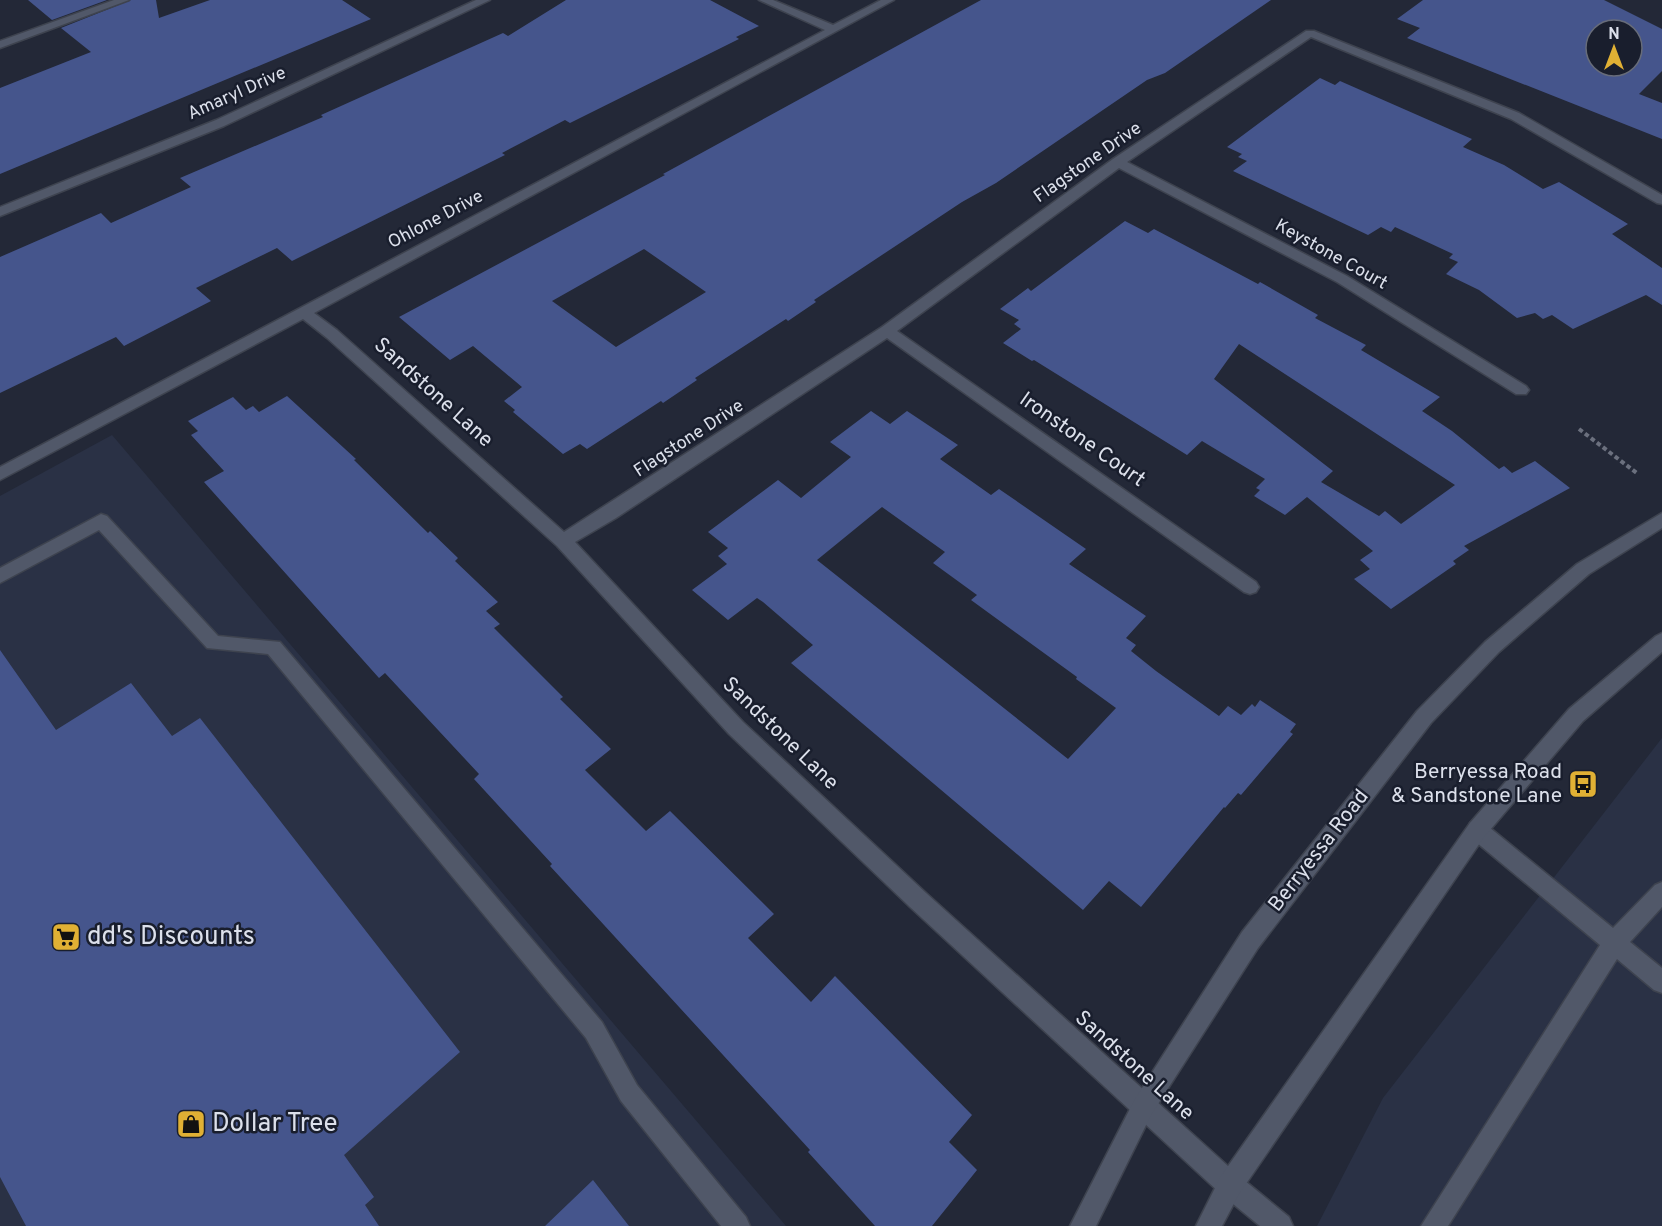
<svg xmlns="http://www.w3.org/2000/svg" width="1662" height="1226" font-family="Overpass,sans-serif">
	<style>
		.built { fill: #2a3145 }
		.building { fill: #45558c; fill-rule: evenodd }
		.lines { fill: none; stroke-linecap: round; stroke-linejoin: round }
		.service-casing { stroke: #3e434f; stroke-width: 3 }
		.minor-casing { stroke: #3e434f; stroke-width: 3 }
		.secondary-casing { stroke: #3e434f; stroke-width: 3 }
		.path { stroke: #6b707e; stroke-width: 4; stroke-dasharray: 4.5 3; stroke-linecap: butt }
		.service { fill: #515869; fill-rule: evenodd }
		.minor { fill: #515869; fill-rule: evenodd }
		.secondary { fill: #515869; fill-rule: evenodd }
		.labels { text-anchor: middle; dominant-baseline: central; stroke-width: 5; stroke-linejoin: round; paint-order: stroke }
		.far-street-label { font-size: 18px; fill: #dce0eb; stroke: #191e2d }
		.street-label { font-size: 21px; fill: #dce0eb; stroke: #191e2d }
		.poi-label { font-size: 21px; fill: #dce0eb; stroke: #191e2d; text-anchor: end }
		.near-poi-label { font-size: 26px; fill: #dce0eb; stroke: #191e2d; text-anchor: start }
	</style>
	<rect width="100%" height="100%" fill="#232837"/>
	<path class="built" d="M112 435 786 1226H0V496Z
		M1662 738V1226H1317L1383 1098Z"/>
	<path class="building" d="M28 0H107L52 20Z
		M131 0H156L159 18 210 0H342L371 19 0 174V88L91 52 61 28Z
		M566 0H710L759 26 736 37 739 39 570 123 565 120 502 153 505 155 292 261 277 248 196 288 211 301 124 346 116 337 0 393V257L101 213 111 223 191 187 180 178 323 117 321 115 503 33 508 36Z
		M981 0H1271L1165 73 1147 80 996 183 962 202 814 300 816 302 788 321 786 319 695 378 697 380 663 403 661 401 587 449 580 444 563 454 513 412 515 410 504 401 522 387 473 346 450 360 399 317 665 175 663 174ZM644 249 706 292 616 347 552 301Z
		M1423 0H1604L1662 29V71L1639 94 1662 103V139L1407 38 1420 28 1397 19ZM1596 30H1632V66H1596Z
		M1320 78 1335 85 1340 81 1472 139 1463 147 1504 165 1543 189 1559 182 1628 224 1612 234 1662 268V305L1646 295 1573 329 1552 315 1543 319 1535 313 1517 318 1479 290 1446 274 1458 262 1449 258 1453 254 1395 227 1391 232 1381 227 1368 235 1233 171 1247 161 1238 157 1242 154 1227 147Z
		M1125 221 1148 233 1154 229 1258 284 1260 282 1318 315 1315 318 1366 345 1361 350 1440 397 1422 411 1452 431 1499 469 1504 466 1512 473 1535 461 1570 488 1464 546 1469 550 1453 561 1456 564 1391 609 1354 579 1370 569 1360 560 1373 551 1307 497 1285 515 1254 496 1260 490 1256 488 1265 479 1202 441 1187 455 1034 360 1032 361 1003 343 1021 329 1014 324 1019 320 1000 309 1028 288 1031 291ZM1239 344 1386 440 1455 485 1401 524 1385 511 1379 516 1321 482 1333 471 1214 379Z
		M287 396 356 459 354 460 428 533 430 531 458 558 455 561 498 602 486 611 500 624 494 628 563 697 560 699 611 749 585 770 646 831 670 811 774 914 748 938 811 1002 835 976 972 1115 949 1142 977 1170 932 1226H875L808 1152 810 1150 550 866 552 864 474 779 479 774 385 673 379 678 204 482 224 471 191 435 198 431 188 421 233 397 246 410 253 406 259 412Z
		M871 411 890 424 907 411 958 445 940 459 991 495 999 489 1086 549 1069 564 1146 616 1126 638 1136 645 1131 651 1156 671 1219 716 1228 706 1241 715 1252 704 1255 707 1260 700 1296 724 1290 732 1293 734 1241 795 1238 793 1225 808 1224 807 1141 907 1109 881 1083 910 791 663 813 645 763 602 757 598 728 620 692 590 727 564 718 556 728 548 708 532 778 480 801 498 851 457 830 442ZM882 507 945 552 933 563 977 595 971 600 1077 677 1076 679 1116 708 1068 759 817 560Z
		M0 650 56 730 131 683 172 736 200 718 460 1052 344 1155 374 1197 365 1205 379 1226H26L0 1177Z
		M593 1180 629 1226H545Z"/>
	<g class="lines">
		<g class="service-casing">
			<path id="service" d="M101 514 107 516 218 636 280 642 602 1022 637 1085 746 1217 750 1226H721L621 1101 586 1038 268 654 207 648 99 530 0 583V568Z
				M1477 820 1484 823 1613 928 1655 885 1662 882V907L1630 942 1662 968V993L1654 990 1617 959 1448 1226H1421L1600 945 1470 837 1467 830 1470 823Z
				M1230 1173 1239 1176 1289 1217 1293 1226H1260L1221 1194 1218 1185 1221 1176Z"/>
		</g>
		<g class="minor-casing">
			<path id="minor" d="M114 0H129L0 48V41Z
				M476 0H490L224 126 0 216V207L216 120Z
				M759 0H773L833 25 881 0H894L314 313 337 330 564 532 882 327 1113 159 1306 31H1314L1519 113 1662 195V204L1657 203 1511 119 1311 37 1127 162 1347 276 1526 386 1529 390 1526 394H1516L1337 282 1119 168 897 331 1256 582 1259 587 1256 592 1250 594 1244 592 887 338 616 518 575 542 743 722 926 893 1239 1176 1242 1185 1239 1194 1230 1197 1221 1194 910 907 729 734 557 546 327 338 303 319 0 480V467L825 30Z"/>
		</g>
		<g class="secondary-casing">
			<path id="secondary" d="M1662 513V528L1589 574 1499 652 1431 723 1258 948 1151 1115 1096 1226H1070L1135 1099 1242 932 1417 711 1485 642 1577 564Z
				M1662 633V652L1583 721 1484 837 1239 1194 1222 1226H1196L1221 1176 1470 823 1569 709 1656 636Z"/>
		</g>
		<path class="path" d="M1579 429 1638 474"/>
		<use href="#service" class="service"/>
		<use href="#minor" class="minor"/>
		<use href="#secondary" class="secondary"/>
	</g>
	<defs>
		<g id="bus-square" transform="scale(1.5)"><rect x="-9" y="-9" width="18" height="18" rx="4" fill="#e0b034" stroke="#191e2d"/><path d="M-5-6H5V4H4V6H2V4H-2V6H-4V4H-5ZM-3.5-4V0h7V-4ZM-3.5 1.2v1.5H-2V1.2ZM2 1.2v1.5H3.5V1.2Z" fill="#111"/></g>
		<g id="supermarket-square" transform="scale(1.5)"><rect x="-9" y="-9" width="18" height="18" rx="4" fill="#e0b034" stroke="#191e2d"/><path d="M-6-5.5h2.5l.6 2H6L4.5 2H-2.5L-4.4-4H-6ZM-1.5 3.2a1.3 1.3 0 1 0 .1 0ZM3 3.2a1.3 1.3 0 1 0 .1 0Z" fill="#111"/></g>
		<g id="shop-square" transform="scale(1.5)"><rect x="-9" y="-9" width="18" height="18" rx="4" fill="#e0b034" stroke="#191e2d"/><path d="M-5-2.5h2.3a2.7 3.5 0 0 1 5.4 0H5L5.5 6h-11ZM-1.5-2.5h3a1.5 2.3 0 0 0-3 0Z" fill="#111"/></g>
	</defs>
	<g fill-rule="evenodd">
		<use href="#bus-square" x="1583" y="784"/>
		<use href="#supermarket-square" x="66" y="937"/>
		<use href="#shop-square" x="191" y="1124"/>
	</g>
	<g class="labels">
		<g class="far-street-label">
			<text transform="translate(237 94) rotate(-24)">Amaryl Drive</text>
			<text transform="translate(1088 163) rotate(-35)">Flagstone Drive</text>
			<text transform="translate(436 220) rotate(-28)">Ohlone Drive</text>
			<text transform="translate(1331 255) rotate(29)">Keystone Court</text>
			<text transform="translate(689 439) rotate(-33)">Flagstone Drive</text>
		</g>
		<g class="street-label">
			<text transform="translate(433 393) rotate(42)">Sandstone Lane</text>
			<text transform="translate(1082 440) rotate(35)">Ironstone Court</text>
			<text transform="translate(780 734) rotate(44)">Sandstone Lane</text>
			<text transform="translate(1319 851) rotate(-52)">Berryessa Road</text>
			<text transform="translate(1134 1066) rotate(42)">Sandstone Lane</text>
		</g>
		<g class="poi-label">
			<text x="1562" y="772">Berryessa Road<tspan x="1562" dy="24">&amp; Sandstone Lane</tspan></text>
		</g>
		<g class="near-poi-label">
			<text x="87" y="937">dd's Discounts</text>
			<text x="212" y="1124">Dollar Tree</text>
		</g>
	</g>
	<g transform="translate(1614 48)"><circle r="28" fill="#191e2d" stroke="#676c79" stroke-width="1.5"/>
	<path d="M0-4.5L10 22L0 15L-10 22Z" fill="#e0b034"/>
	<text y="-9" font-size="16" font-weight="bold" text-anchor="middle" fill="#dce0eb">N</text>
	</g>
</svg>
